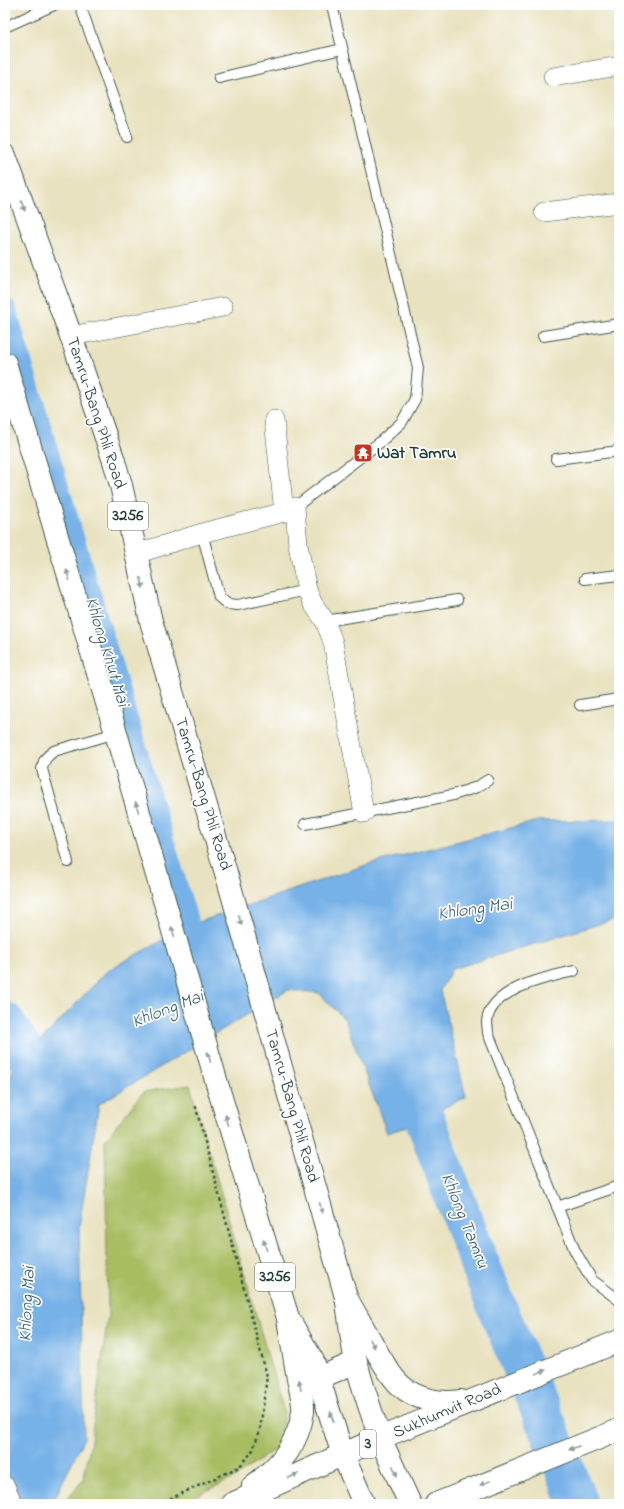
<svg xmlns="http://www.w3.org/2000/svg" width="624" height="1509" font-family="'Indie Flower',sans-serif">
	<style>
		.green { fill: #a8bd62; stroke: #647d4b }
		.water { fill: #76b1e7; stroke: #4a778e }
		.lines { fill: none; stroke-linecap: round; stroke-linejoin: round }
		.canal { stroke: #76b1e7; stroke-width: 23 }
		.river { stroke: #76b1e7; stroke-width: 40 }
		.lane-casing { stroke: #3d5649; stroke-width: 12 }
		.street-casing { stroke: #3d5649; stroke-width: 20 }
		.primary-casing { stroke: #3d5649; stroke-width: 24 }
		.highway-casing { stroke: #3d5649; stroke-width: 24 }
		.path { stroke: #3d5649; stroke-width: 2.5; stroke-dasharray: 3 3; stroke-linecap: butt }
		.lane { stroke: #fff; stroke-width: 10 }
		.street { stroke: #fff; stroke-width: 19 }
		.primary { stroke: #fff; stroke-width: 22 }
		.highway { stroke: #fff; stroke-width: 22 }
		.oneway { fill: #8f9e9a }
		.labels { text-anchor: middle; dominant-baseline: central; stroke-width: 3.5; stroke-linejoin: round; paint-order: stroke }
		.shield { fill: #fff; stroke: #627771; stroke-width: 1 }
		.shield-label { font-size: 16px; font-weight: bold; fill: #1f3d34 }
		.street-label { font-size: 17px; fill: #1f3d34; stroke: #fff }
		.poi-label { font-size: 17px; font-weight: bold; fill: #1f3d34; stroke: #fff; text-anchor: start }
		.water-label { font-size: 18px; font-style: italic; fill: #39606a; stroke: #fff }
	</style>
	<rect width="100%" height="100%" fill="#fff"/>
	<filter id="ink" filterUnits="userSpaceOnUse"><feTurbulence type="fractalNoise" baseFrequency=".025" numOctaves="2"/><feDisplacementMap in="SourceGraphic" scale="8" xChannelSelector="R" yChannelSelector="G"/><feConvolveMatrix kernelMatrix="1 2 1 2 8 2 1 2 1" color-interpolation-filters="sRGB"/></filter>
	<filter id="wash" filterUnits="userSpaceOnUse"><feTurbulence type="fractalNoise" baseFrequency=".012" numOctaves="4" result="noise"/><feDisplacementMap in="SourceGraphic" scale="16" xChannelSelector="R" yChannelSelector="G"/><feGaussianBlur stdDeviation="0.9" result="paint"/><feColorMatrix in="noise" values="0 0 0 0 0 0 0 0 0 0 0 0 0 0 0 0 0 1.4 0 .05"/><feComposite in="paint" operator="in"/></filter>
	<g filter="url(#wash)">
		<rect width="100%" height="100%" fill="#e9e2c0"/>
		<path class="green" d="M190 1085 284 1412 279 1446 236 1477 179 1504H62L83 1480 90 1447 108 1315 105 1140 143 1092Z"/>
		<path class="water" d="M619 820V918L452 969 440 990 466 1097 400 1129 387 1133 345 1020 319 993 288 990 99 1104 79 1226 84 1438 52 1504H5V1087L13 1070 108 970 190 925 369 864 538 821Z"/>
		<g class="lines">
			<path class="canal" d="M5 310 197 956"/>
			<path class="river" d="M5 1022 55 1102
				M405 1065C434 1144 463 1222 494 1300 522 1368 553 1435 578 1504"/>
		</g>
	</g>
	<g filter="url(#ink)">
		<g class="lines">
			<g class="lane-casing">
				<path id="lane" d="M80 5 127 137
					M5 27 54 5
					M219 78 342 49
					M543 336 619 324
					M556 459 619 451
					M295 507 379 443 402 422 415 399 418 368 332 5
					M202 533 219 597 227 604 238 605 307 590
					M585 579 619 575
					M325 621 457 600
					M580 705 619 699
					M305 824 453 795 477 787 488 780
					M68 862 42 769C43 760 47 756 54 751L116 733
					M574 971C548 977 491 988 487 1021 487 1025 488 1029 488 1033L575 1251 592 1280 619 1300
					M557 1207 619 1186"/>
			</g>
			<g class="street-casing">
				<path id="street" d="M553 77 619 66
					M544 212 619 203
					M71 336 223 307
					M274 420 284 512
					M136 554 202 533 284 512 295 507 298 545 307 590 313 604 325 621 333 642 364 813
					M5 1486 13 1504"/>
			</g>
			<g class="primary-casing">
				<path id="primary" d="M5 156 71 336 114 461 121 485 151 621 229 883 346 1297C350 1318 351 1340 356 1361 362 1387 372 1413 380 1438
					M5 363 116 733 220 1094 288 1318 313 1361 343 1455
					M319 1378 356 1362"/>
			</g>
			<g class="highway-casing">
				<path id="highway" d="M346 1297C355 1314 365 1330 374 1347 382 1360 389 1375 400 1385 416 1400 440 1404 461 1401
					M380 1438 410 1504
					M343 1455 364 1504
					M253 1486C279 1468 298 1444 303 1412 304 1402 300 1389 298 1379 295 1359 291 1339 288 1318
					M232 1504 380 1438 619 1341
					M436 1504 619 1430"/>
			</g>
			<path class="path" d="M159 1504 239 1467 252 1452 260 1430 267 1376 195 1104"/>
			<use href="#lane" class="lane"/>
			<use href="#street" class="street"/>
			<use href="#primary" class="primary"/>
			<use href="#highway" class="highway"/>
		</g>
		<defs><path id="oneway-solid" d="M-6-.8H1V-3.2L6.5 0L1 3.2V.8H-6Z"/></defs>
		<g class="oneway">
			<use href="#oneway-solid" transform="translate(23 206) rotate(70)"/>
			<use href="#oneway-solid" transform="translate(68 575) rotate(-107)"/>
			<use href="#oneway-solid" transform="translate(142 583) rotate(77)"/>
			<use href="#oneway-solid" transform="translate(137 807) rotate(-106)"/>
			<use href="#oneway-solid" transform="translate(240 920) rotate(74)"/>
			<use href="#oneway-solid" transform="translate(173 932) rotate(-106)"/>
			<use href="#oneway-solid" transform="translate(209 1057) rotate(-106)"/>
			<use href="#oneway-solid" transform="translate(227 1120) rotate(-107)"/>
			<use href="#oneway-solid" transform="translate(321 1208) rotate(74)"/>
			<use href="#oneway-solid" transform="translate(265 1245) rotate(-107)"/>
			<use href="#oneway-solid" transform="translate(372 1343) rotate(60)"/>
			<use href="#oneway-solid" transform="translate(541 1372) rotate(-22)"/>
			<use href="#oneway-solid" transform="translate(300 1385) rotate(-100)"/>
			<use href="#oneway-solid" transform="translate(332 1417) rotate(-108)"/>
			<use href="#oneway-solid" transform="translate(574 1448) rotate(159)"/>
			<use href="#oneway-solid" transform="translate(395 1471) rotate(66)"/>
			<use href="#oneway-solid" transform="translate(293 1476) rotate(-24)"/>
			<use href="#oneway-solid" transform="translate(485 1483) rotate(158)"/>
		</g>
	</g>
	<defs>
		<g id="temple-square" transform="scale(1)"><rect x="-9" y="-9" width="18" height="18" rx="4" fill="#c8321e" stroke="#fff"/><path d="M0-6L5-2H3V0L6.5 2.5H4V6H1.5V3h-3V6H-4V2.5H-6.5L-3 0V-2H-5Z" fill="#fff"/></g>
	</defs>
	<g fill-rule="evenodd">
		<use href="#temple-square" x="363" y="453"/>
	</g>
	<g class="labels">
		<g class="shield">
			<rect x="108" y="502" width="40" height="28" rx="3"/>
			<rect x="255" y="1263" width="40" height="28" rx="3"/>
			<rect x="360" y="1430" width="16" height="28" rx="3"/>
		</g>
		<g class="shield-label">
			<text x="128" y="516">3256</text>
			<text x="275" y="1277">3256</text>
			<text x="368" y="1444">3</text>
		</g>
		<g class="street-label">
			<text transform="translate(96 413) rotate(72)">Tamru-Bang Phli Road</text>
			<text transform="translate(203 794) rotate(73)">Tamru-Bang Phli Road</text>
			<text transform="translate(292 1106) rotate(74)">Tamru-Bang Phli Road</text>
			<text transform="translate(447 1411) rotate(-23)">Sukhumvit Road</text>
		</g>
		<g class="poi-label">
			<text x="377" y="453">Wat Tamru</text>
		</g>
		<g class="water-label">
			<text transform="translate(106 652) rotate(73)">Khlong Khut Mai</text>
			<text transform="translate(475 910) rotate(-8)">Khlong Mai</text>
			<text transform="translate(168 1010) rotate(-21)">Khlong Mai</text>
			<text transform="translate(464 1221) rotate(68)">Khlong Tamru</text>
			<text transform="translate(28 1304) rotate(-87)">Khlong Mai</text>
		</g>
	</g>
	<rect width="624" height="1509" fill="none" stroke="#fff" stroke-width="20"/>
</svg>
